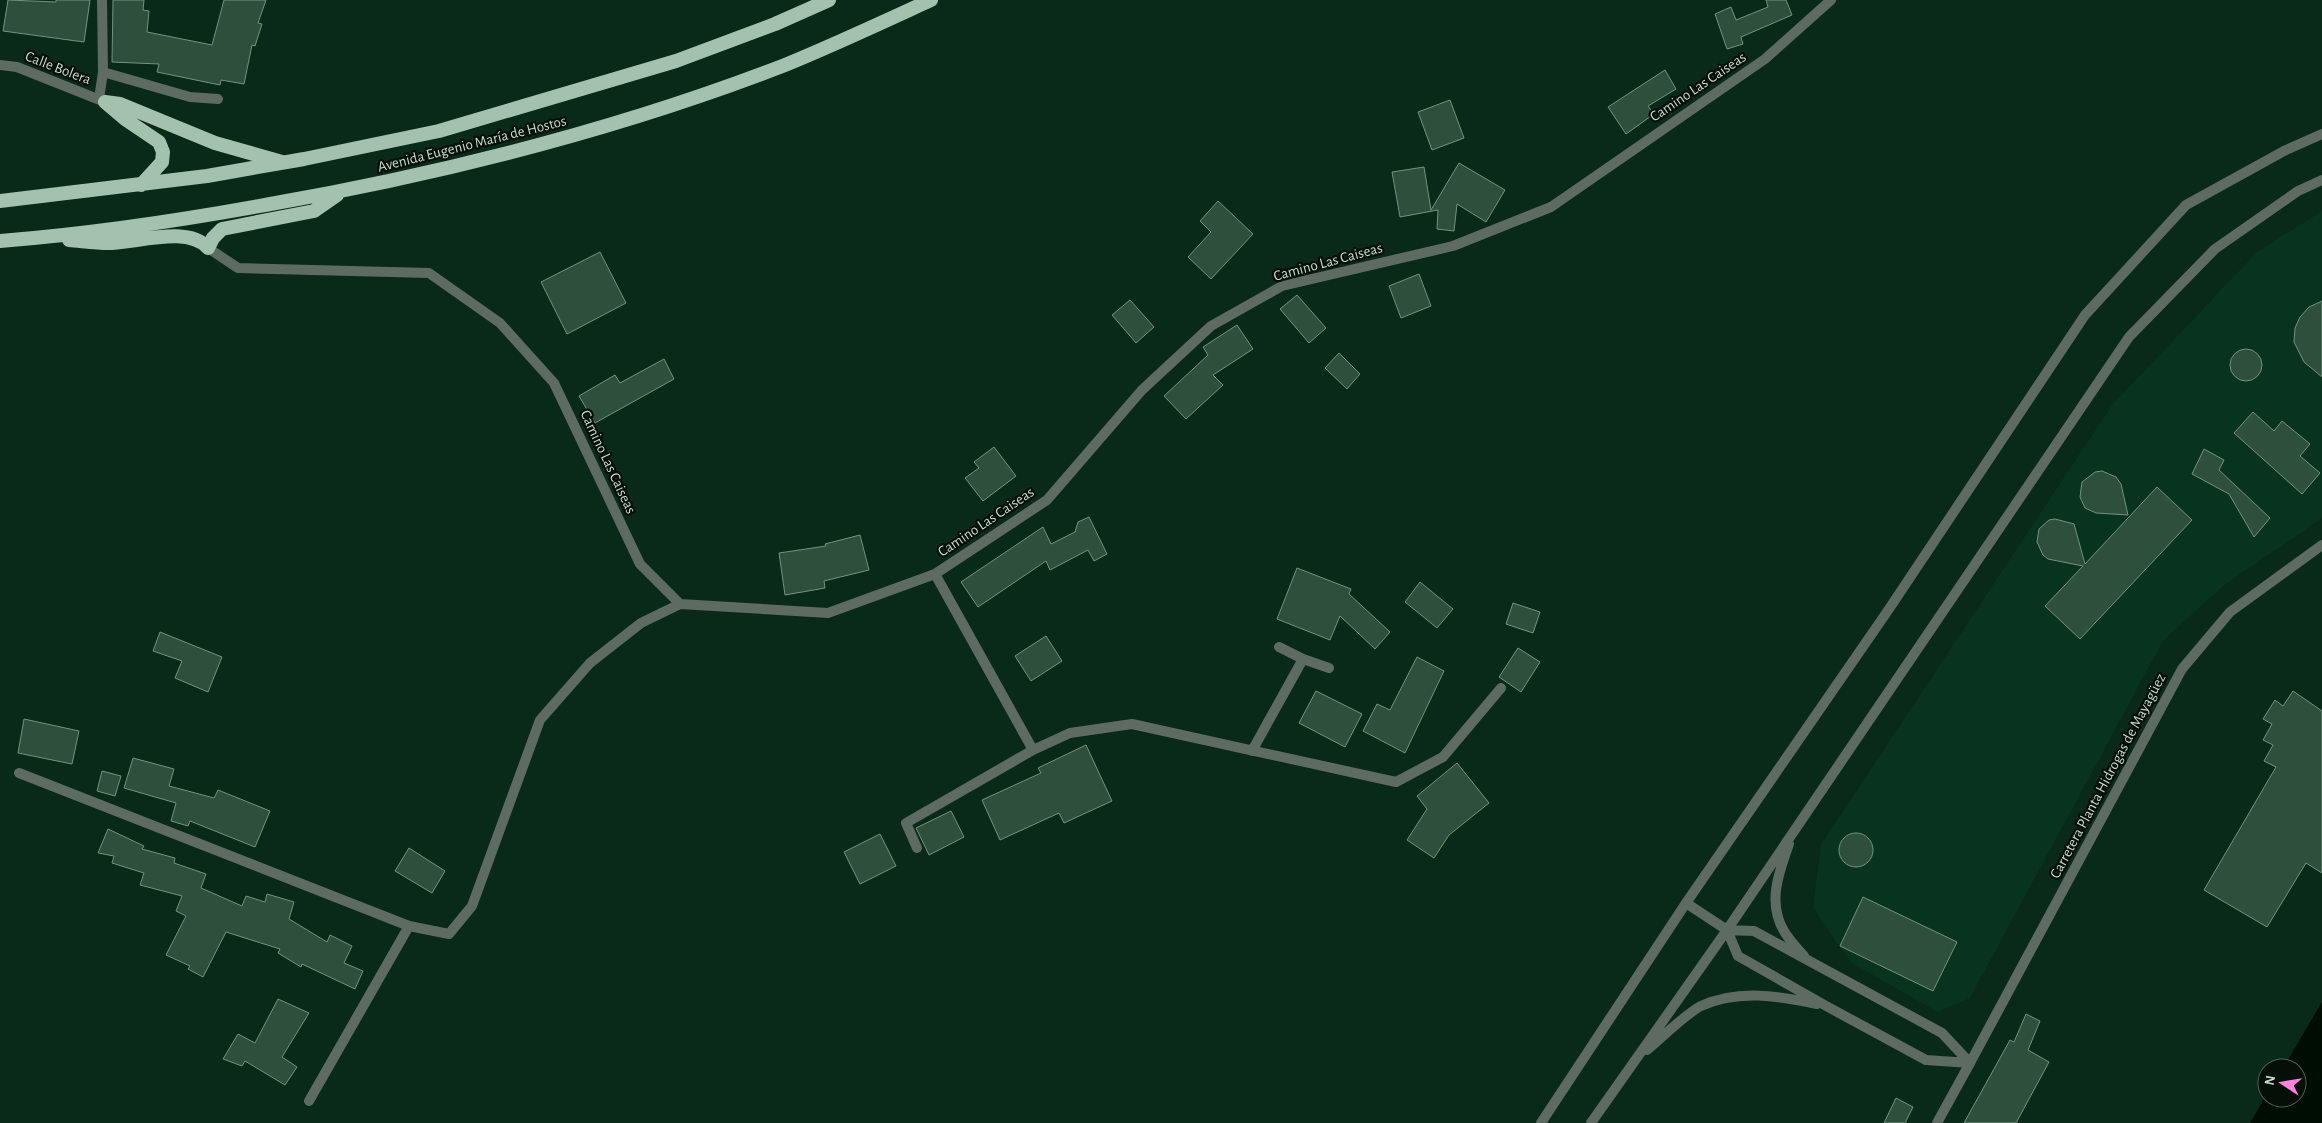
<svg xmlns="http://www.w3.org/2000/svg" width="2322" height="1123" font-family="'Alegreya Sans',sans-serif">
	<style>
		.built { fill: #08331e }
		.water { fill: #000d03 }
		.building { fill: #2f4f3d; stroke: #72947f }
		.lines { fill: none; stroke-linecap: round; stroke-linejoin: round }
		.minor { stroke: #5d6b62; stroke-width: 10 }
		.tertiary { stroke: #5d6b62; stroke-width: 10 }
		.trunk { stroke: #a2c2ae; stroke-width: 14 }
		.labels { text-anchor: middle; dominant-baseline: central; stroke-width: 4.5; stroke-linejoin: round; paint-order: stroke }
		.street-label { font-size: 15px; fill: #c9dbcf; stroke: #040f08 }
	</style>
	<rect width="100%" height="100%" fill="#092919"/>
	<path class="built" d="M2322 211V518L2223 586 2163 641 1970 998 1938 1012 1853 964 1839 946 1813 907 1821 844 2112 405 2257 252Z"/>
	<path class="water" d="M2322 1002V1123H2250L2267 1094V1098H2297V1068H2283Z"/>
	<path class="building" d="M8 0 56 2V0H90L84 42 3 31Z
		M113 0H144L143 10 149 11 147 32 212 45 224 0H266L258 23 262 24 255 46 252 45 244 84 221 80 220 85 157 72 159 64 112 62Z
		M1766 0H1786L1792 15 1741 37 1743 44 1727 49 1715 14 1731 7 1736 20 1768 7Z
		M1665 70 1676 89 1648 106 1654 114 1626 134 1608 107Z
		M1450 100 1464 138 1432 150 1418 112Z
		M1459 163 1505 190 1486 222 1457 204 1454 231 1437 229 1438 210 1400 217 1392 172 1424 167 1431 210Z
		M1218 201 1253 234 1211 279 1188 257 1211 232 1200 221Z
		M600 252 626 303 567 334 541 282Z
		M1419 274 1431 306 1401 318 1389 286Z
		M1297 295 1326 328 1309 343 1280 309Z
		M1130 300 1154 327 1136 343 1112 315Z
		M2322 301V377L2304 362 2294 342 2295 328 2300 317 2309 307Z
		M1237 325 1253 349 1213 375 1223 385 1186 419 1164 396 1208 355 1203 347Z
		M2230 365a16 16 0 1 1 32 0a16 16 0 1 1-32 0Z
		M1339 353 1360 374 1347 389 1325 368Z
		M664 359 674 379 595 423 579 396 615 375 620 383Z
		M2253 412 2274 431 2282 421 2310 444 2300 456 2320 473 2302 494 2234 433Z
		M994 447 1016 476 983 501 965 478 979 468 974 462Z
		M2204 449 2224 460 2219 470 2270 518 2254 537 2229 494 2192 474Z
		M2102 471 2116 477 2121 484 2128 515 2096 513 2085 508 2080 497 2082 482 2095 472Z
		M2157 487 2192 520 2080 639 2045 606 2083 566 2048 559 2043 555 2037 542 2039 529 2049 520 2055 519 2074 524 2085 564Z
		M1089 517 1107 554 1094 561 1088 550 1050 570 1046 561 978 607 961 582 1043 527 1051 544 1075 532 1078 522Z
		M860 535 869 570 824 581 825 588 785 595 779 553 826 546 825 544Z
		M1297 568 1351 589 1349 594 1390 632 1375 649 1340 616 1330 640 1277 619Z
		M1420 582 1453 609 1437 628 1405 602Z
		M1513 603 1540 612 1533 633 1506 624Z
		M160 632 222 657 208 692 175 678 182 661 153 651Z
		M1046 636 1062 661 1031 681 1015 656Z
		M1518 648 1540 662 1521 692 1499 677Z
		M1417 657 1444 671 1405 753 1363 731 1377 704 1390 710Z
		M1316 691 1362 714 1345 747 1299 723Z
		M2293 691 2322 711V873L2306 863 2267 927 2204 890 2276 767 2264 761 2273 745 2263 740 2272 724 2263 719 2275 700 2283 706Z
		M24 719 79 731 72 764 18 753Z
		M1086 745 1112 801 1064 823 1059 813 1000 840 982 800 1041 773 1038 768Z
		M133 758 174 769 169 786 214 798 218 790 270 811 255 847 190 821 188 826 171 821 176 803 124 788Z
		M1457 763 1489 803 1449 835 1434 858 1407 840 1427 809 1417 796Z
		M102 771 121 776 115 796 97 791Z
		M951 811 964 837 929 855 916 828Z
		M108 829 144 846 142 849 175 858 174 863 206 874 201 888 242 906 246 896 265 902 267 894 294 902 289 919 327 942 330 935 352 946 344 963 363 971 355 989 302 964 301 967 278 953 280 949 226 932 203 977 188 969 190 966 166 955 186 916 176 911 182 896 140 885 144 873 112 863 114 856 98 853Z
		M1839 850a17 17 0 1 1 34 0a17 17 0 1 1-34 0Z
		M880 834 896 866 860 884 844 852Z
		M409 848 445 871 432 893 395 871Z
		M1863 897 1957 942 1933 991 1840 946Z
		M278 999 309 1013 282 1057 297 1067 285 1085 245 1061 242 1066 223 1059 238 1034 255 1043Z
		M2026 1014 2040 1021 2028 1050 2049 1062 2016 1123H1964L2010 1040 2014 1042Z
		M1896 1098 1913 1107 1905 1123H1884Z"/>
	<g class="lines">
		<path class="minor" d="M0 65 17 67 105 102
			M103 72 190 97 218 99
			M99 99 103 72 102 0
			M208 248 238 268 429 273 500 323 554 383 640 564 680 604 828 613 935 574 1047 500 1142 390 1211 326 1282 286 1453 246 1551 207 1765 59 1831 0
			M935 574 1033 750
			M1279 647 1303 659 1329 668
			M1252 751 1303 659
			M19 773 409 926 449 934 472 906 540 720 590 663 641 623 680 604
			M917 848 906 823 1033 750 1070 733 1132 724 1396 782 1443 757 1501 688
			M309 1101 409 926
			M1937 1123 1970 1063"/>
		<path class="tertiary" d="M1789 844C1779 872 1767 903 1784 931 1789 940 1797 948 1804 956
			M1686 903 1727 930 1754 931 1942 1033 1970 1063
			M1727 930 1738 956 1828 1007 1926 1060 1970 1063
			M1647 1050C1660 1039 1688 1012 1701 1006 1738 989 1779 996 1817 1004
			M1970 1063 2182 669 2230 612 2322 545
			M1541 1123 1686 903 1889 609 2085 315 2186 205 2286 150 2322 134
			M1591 1123 1727 930 2129 337 2215 249 2298 191 2322 180"/>
		<path class="trunk" d="M105 102 120 104 215 143 282 162
			M105 102 125 119 159 142 163 152 162 162 141 185
			M0 201 207 176 304 159 439 131 676 61 775 24 829 0
			M69 240C82 241 95 243 108 243 136 243 188 225 208 248L213 238 222 229 314 211 337 195
			M0 241C89 234 177 221 265 205 442 174 617 130 785 65 834 45 883 22 931 0"/>
	</g>
	<g class="labels">
		<g class="street-label">
			<text transform="translate(58 68) rotate(21)">Calle Bolera</text>
			<text transform="translate(1698 87) rotate(-34)">Camino Las Caiseas</text>
			<text transform="translate(472 144) rotate(-14)">Avenida Eugenio María de Hostos</text>
			<text transform="translate(1328 262) rotate(-15)">Camino Las Caiseas</text>
			<text transform="translate(608 462) rotate(65)">Camino Las Caiseas</text>
			<text transform="translate(986 522) rotate(-34)">Camino Las Caiseas</text>
			<text transform="translate(2108 776) rotate(-62)">Carretera Planta Hidrogas de Mayagüez</text>
		</g>
	</g>
	<g transform="translate(2282 1083) rotate(282)"><circle r="24" fill="#040f08" stroke="#536158"/>
	<path d="M0-4L9 19L0 12L-9 19Z" fill="#fe85df"/>
	<text y="-8" font-size="14" font-weight="bold" text-anchor="middle" fill="#c9dbcf">N</text>
	</g>
</svg>
